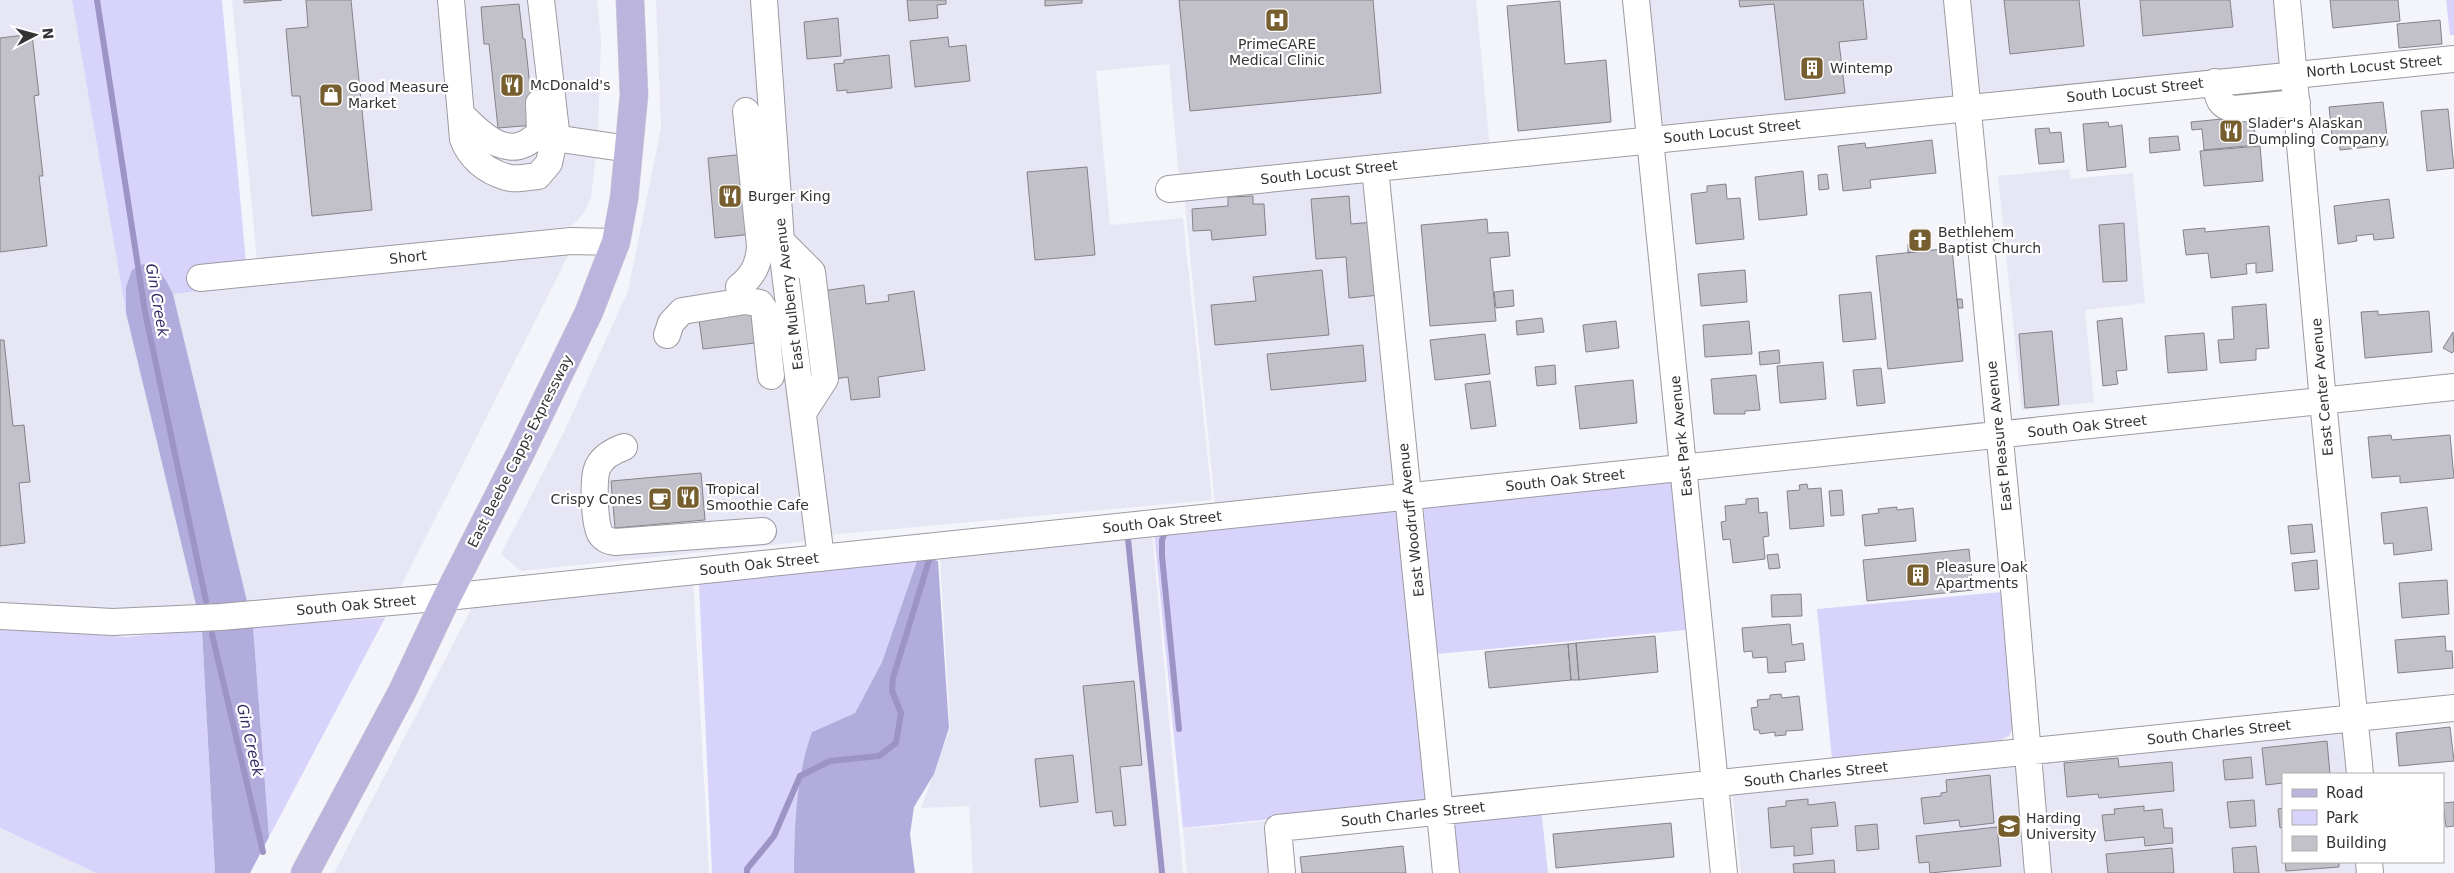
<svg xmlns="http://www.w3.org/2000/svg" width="2454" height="873" font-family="'DejaVu Sans',sans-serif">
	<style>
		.built { fill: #e7e6f5 }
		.green { fill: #d8d3fb }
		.forest { fill: #b2acdc }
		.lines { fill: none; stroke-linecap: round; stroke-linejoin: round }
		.stream { stroke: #9b94c4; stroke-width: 6 }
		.building { fill: #c2c1c9; stroke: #84838a }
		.minor-casing { stroke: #9b9ba2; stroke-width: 28 }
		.major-casing { stroke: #d2d2d3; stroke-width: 29 }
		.minor { stroke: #fff; stroke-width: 26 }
		.major { stroke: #bbb5dd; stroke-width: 28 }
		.labels { text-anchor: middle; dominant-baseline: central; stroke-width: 4.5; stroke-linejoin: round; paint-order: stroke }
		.poi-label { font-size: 14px; fill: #333235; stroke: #fff; text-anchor: start }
		.street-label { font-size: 14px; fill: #333235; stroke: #fff }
		.water-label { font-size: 15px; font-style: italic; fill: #382a65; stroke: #fff }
	</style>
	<rect width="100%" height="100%" fill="#f4f4fb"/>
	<path class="built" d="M0 0H72L126 313 196 606 98 612 0 603Z
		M232 0H597L601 41 598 135 591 198 584 213 572 226 430 244 257 260Z
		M656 0H755L809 541 521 571 501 554 564 432 628 291 661 128Z
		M771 0H1476L1490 149 1179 178 1169 64 1096 71 1110 225 1183 218 1212 500 828 535 788 239Z
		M1648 0H1947L1956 97 1660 126Z
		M1969 0H2275L2281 66 1976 96Z
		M2069 169 2071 179 2133 173 2145 303 2085 310 2094 402 2022 410 1998 176Z
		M1370 176 1400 485 1215 503 1184 195Z
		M569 254 385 618 253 626 173 294Z
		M1152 531 1183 873H973L969 806 921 808 950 729 940 555Z
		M693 580 709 873H334L476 600Z
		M2346 730 2350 774H2283V862H2359L2361 873H1741L1732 791Z
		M1269 821 1274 873H1187L1183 829Z
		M0 828 1 829 96 873H0Z"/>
	<path class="green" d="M72 0H222L246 263 197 267 200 291 173 294C166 279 160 267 143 264L126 287V313Z
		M2446 0H2454V35H2450Z
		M1671 480 1686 630 1437 654 1423 503Z
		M1400 509 1430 803 1183 828 1154 532Z
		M919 555 882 662 855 713 812 732C796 774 794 828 794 873H712L699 582Z
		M2002 592 2014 726 2009 736 1996 742 1832 759 1817 609Z
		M385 618 269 837 253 626Z
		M0 626 125 637 202 630 215 873H96L0 828Z
		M1541 808 1548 873H1455L1450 818Z"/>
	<path class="forest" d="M143 264C160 267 166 279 173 294L253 626 269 837 250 873H215L202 630 126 313V287L132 270Z
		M919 555 938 561 949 728 934 774 914 807 910 834 915 873H794C794 828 796 774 812 732L855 713 882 662Z"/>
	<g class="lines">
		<path class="stream" d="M97 0 145 312 206 601
			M1166 530 1162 540V556L1179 729
			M1128 539 1162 873
			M212 634 263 852
			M747 873V869L774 836 800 776 830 761 879 756 896 743 901 713 892 691 893 678 930 557"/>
	</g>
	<path class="building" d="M244 0H282L244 3Z
		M306 0H351L372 210 312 216 300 96H292L286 29 308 27Z
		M907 0H946V4L937 5 938 18 909 21Z
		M1045 0H1082V3L1045 6Z
		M1179 0H1373L1381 93 1190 111Z
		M1739 0H1863L1867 39 1839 42 1845 93 1785 100 1774 4 1740 7Z
		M2004 0H2079L2084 46 2010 54Z
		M2140 0H2230L2233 27 2143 36Z
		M2330 0H2398L2400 21 2333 28Z
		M1560 1 1565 64 1606 60 1611 122 1518 131 1507 6Z
		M519 4 523 39H525L534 125 498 128 489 44H484L481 7Z
		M838 18 841 56 807 59 804 22Z
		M2440 20 2442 44 2399 48 2397 24Z
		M32 34 39 95 34 96 43 176H39L47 246 0 252V38Z
		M948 37 949 47 966 45 970 81 915 87 910 41Z
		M889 55 892 88 847 93V90L837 91 834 64 844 63V60Z
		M2383 102 2388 145 2340 150 2339 135H2332L2329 107Z
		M2448 109 2454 168 2427 171 2421 111Z
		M2253 116 2256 145 2204 150 2202 129 2192 130 2191 122Z
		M2108 122 2109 127 2122 125 2126 167 2087 171 2083 124Z
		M2049 128 2050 133 2061 132 2064 162 2039 164 2035 129Z
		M2178 136 2180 150 2150 153 2149 138Z
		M1932 140 1936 173 1870 180 1871 188 1843 191 1838 146 1865 143 1866 148Z
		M2260 146 2263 181 2204 186 2200 151Z
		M745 154 753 234 715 238 708 158Z
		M1087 167 1095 255 1035 260 1027 172Z
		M1803 171 1807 215 1759 220 1755 177Z
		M1827 174 1829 189 1819 190 1818 175Z
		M1726 184 1727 199 1740 198 1744 239 1696 244 1691 194 1707 192V186Z
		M1253 196V204H1264L1266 235 1212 240 1211 230 1193 231 1192 209 1228 206V197Z
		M1349 196 1351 224 1374 222 1380 295 1349 298 1346 257 1316 259 1311 199Z
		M2389 199 2394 238 2374 240 2373 234 2356 236 2357 241 2338 244 2334 206Z
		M1487 219 1488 233 1508 232 1510 256 1490 258 1496 321 1430 326 1421 225Z
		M2124 223 2127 281 2103 282 2099 225Z
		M2269 226 2273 271 2256 273V263L2246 264 2247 274 2211 278 2208 253 2186 255 2183 230 2205 228V232Z
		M1919 242 1920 251 1908 253V244Z
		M1952 248 1963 361 1888 369 1876 256Z
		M1322 270 1329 335 1215 345 1211 305 1256 301 1253 277Z
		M1745 270 1747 302 1701 306 1698 274Z
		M864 285 866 304 889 301 888 295 914 291 925 370 878 377 880 397 851 400 848 377 834 379 822 291Z
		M1513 290 1514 306 1496 308 1494 292Z
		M1871 292 1876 339 1843 342 1839 295Z
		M1957 299H1962L1963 308H1958Z
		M2266 304 2269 348 2256 349V360L2220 363 2218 340 2234 339 2232 307Z
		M750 306 755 343 703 349 698 312Z
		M2378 311V315L2429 311 2432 352 2365 358 2361 312Z
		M1542 318 1544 332 1517 335 1516 321Z
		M2122 318 2127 370 2116 371 2118 384 2103 386 2097 321Z
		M1616 321 1619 348 1586 352 1583 325Z
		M1749 321 1752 354 1705 357 1703 325Z
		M2052 331 2059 405 2025 408 2019 334Z
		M2453 332 2454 351 2452 353 2443 348Z
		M2204 333 2207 370 2168 373 2165 336Z
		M1485 334 1490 374 1435 380 1430 340Z
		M0 340H4L13 426 24 425 30 482 19 483 25 543 0 546Z
		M1363 345 1366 381 1271 390 1267 354Z
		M1779 350 1780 363 1760 365 1759 352Z
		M1823 362 1826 399 1780 403 1777 366Z
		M1555 365 1556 384 1537 386 1535 367Z
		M1881 368 1885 403 1857 406 1853 370Z
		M1756 375 1760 410 1745 411V414H1714L1711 379Z
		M1633 380 1637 423 1580 429 1575 386Z
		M1490 381 1496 426 1471 429 1465 384Z
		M2391 435 2392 440 2450 435 2454 478 2400 483V476L2372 478 2368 437Z
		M701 473 705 520 615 528 611 481Z
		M1807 484 1808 489 1821 488 1824 526 1790 529 1787 491 1800 490 1799 485Z
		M1842 490 1844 515 1831 516 1829 491Z
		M1758 498 1759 513 1767 512 1769 536 1763 537 1765 559 1733 563 1730 539 1723 540 1721 522 1726 521 1725 506 1746 504V499Z
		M1897 507V510L1913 508 1916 541 1865 546 1862 515 1879 513 1878 509Z
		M2427 507 2432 550 2394 555 2393 543 2384 544 2381 513Z
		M2312 524 2315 552 2291 554 2288 526Z
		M1969 549 1973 590 1867 601 1863 560Z
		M1778 554 1780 568 1769 569 1767 555Z
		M2317 560 2319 589 2295 591 2292 563Z
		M2447 580 2449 614 2402 618 2399 583Z
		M1801 594 1802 616 1772 617 1771 595Z
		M1790 624 1792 645 1803 643 1805 660 1785 662 1786 672 1768 673 1767 657 1753 658 1752 651 1744 652 1742 628Z
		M1655 636 1658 672 1579 680 1576 643Z
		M2445 636 2446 651H2452L2453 668 2398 673 2395 640Z
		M1576 643 1579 680H1571L1568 644Z
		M1568 644 1571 680 1489 688 1485 652Z
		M1134 681 1142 765 1120 767 1126 825 1114 826 1112 811 1096 813 1083 686Z
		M1781 694 1782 698 1799 696 1803 730 1786 731V735L1775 736V732L1760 734 1759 730H1754L1751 708 1758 707 1757 700 1770 699V695Z
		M2450 727 2454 761 2399 766 2396 733Z
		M2327 741 2330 774H2283V783L2266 785 2262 748Z
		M1073 755 1078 802 1040 807 1035 759Z
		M2251 757 2253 778 2225 780 2223 760Z
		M2118 758 2119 767 2172 762 2174 791 2099 798 2098 794 2067 797 2064 763Z
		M1990 775 1994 823 1960 827 1959 820 1924 824 1921 798 1941 796V793L1947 792 1946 780Z
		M1808 799V805L1835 802 1838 826 1811 828 1813 854 1794 856V846L1771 848 1768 808 1786 806V801Z
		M2254 800 2256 826 2230 828 2227 802Z
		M2454 802V826L2446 827 2443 803Z
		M2144 806V811L2162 809 2164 828H2172L2173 843 2145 846 2144 837 2105 841 2102 815 2115 814 2114 809Z
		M2283 808V827L2280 828 2278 809Z
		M1671 823 1674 857 1556 868 1553 834Z
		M1877 824 1879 849 1857 851 1855 826Z
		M1997 827 2001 866 1930 873 1929 862 1919 863 1916 836Z
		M1403 846 1406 873H1302L1300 857Z
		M2256 846 2259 873H2234L2232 848Z
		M2172 848 2174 873H2108L2106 854Z
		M1834 860 1835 873H1794L1793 864Z
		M2285 862H2339V867L2286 871Z"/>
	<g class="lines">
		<g class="minor-casing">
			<path id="minor" d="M451 0 463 139C470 158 486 171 506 177 515 180 528 177 538 176L549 163 556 131 541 0
				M764 0 781 241 821 558
				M1636 0 1724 873
				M1957 0 2011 553 2038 873
				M2287 0 2323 401 2360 774
				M2215 82C2218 97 2218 106 2234 109L2297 103
				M461 114C483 137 511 164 540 132L539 103
				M554 138 629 149
				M1375 168 1446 873
				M1169 189 2454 59
				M781 241 812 272 825 379 803 413
				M200 278 571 241 616 242
				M739 287C753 276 759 264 760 246L746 111
				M667 335 671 323 682 311 745 301 760 303 764 309 771 376
				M624 447C613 451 601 457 597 469 593 479 594 527 601 535 605 540 609 541 615 542L763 531
				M0 616 113 622 221 617 447 597 2454 387
				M2369 862 2370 873
				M1282 873 1278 828 2454 708"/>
		</g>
		<g class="major-casing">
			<path id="major" d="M305 873 402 692 447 597 521 452 589 312 616 242 624 199 634 95 630 0"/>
		</g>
		<use href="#minor" class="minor"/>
		<use href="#major" class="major"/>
	</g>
	<defs>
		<g id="hospital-square" transform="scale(1.25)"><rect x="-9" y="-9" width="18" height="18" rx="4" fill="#775e2f" stroke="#fff"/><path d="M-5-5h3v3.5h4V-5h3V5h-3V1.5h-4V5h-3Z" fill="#fff"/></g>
		<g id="building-square" transform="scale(1.25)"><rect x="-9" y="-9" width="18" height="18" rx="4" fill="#775e2f" stroke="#fff"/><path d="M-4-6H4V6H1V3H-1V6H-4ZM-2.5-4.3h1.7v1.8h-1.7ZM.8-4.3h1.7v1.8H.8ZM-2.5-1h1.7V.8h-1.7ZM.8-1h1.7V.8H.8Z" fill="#fff"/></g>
		<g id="restaurant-square" transform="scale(1.25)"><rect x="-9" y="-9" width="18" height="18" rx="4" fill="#775e2f" stroke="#fff"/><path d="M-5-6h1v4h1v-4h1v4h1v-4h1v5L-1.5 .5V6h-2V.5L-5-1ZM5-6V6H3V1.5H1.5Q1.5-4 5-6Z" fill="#fff"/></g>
		<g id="shop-square" transform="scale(1.25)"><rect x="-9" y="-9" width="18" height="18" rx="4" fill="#775e2f" stroke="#fff"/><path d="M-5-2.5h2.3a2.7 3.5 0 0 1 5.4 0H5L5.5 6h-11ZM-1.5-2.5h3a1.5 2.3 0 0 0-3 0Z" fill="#fff"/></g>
		<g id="church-square" transform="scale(1.25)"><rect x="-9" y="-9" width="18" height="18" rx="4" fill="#775e2f" stroke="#fff"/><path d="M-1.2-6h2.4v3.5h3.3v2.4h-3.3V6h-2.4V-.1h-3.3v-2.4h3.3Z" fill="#fff"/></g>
		<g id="cafe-square" transform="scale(1.25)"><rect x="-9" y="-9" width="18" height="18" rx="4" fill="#775e2f" stroke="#fff"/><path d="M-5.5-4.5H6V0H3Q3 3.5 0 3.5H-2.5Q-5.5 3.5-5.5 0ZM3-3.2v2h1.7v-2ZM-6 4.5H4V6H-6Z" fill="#fff"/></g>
		<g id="university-square" transform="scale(1.25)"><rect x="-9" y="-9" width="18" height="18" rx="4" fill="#775e2f" stroke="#fff"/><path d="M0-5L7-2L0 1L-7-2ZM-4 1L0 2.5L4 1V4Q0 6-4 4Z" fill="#fff"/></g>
	</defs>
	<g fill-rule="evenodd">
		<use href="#hospital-square" x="1277" y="20"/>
		<use href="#building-square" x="1812" y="68"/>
		<use href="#restaurant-square" x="512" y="85"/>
		<use href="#shop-square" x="331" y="95"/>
		<use href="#restaurant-square" x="2231" y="131"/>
		<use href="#restaurant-square" x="730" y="196"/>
		<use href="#church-square" x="1920" y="240"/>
		<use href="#restaurant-square" x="688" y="497"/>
		<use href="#cafe-square" x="660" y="499"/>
		<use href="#building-square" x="1918" y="575"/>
		<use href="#university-square" x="2009" y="826"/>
	</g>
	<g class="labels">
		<g class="poi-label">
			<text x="1277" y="44" text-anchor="middle">PrimeCARE<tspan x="1277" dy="16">Medical Clinic</tspan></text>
			<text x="1830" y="68">Wintemp</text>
			<text x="530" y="85">McDonald's</text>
			<text x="348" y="87">Good Measure<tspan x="348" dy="16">Market</tspan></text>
			<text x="2248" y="123">Slader's Alaskan<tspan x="2248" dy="16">Dumpling Company</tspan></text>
			<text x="748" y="196">Burger King</text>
			<text x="1938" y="232">Bethlehem<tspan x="1938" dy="16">Baptist Church</tspan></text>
			<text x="706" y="489">Tropical<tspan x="706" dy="16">Smoothie Cafe</tspan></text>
			<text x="642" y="499" text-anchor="end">Crispy Cones</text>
			<text x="1936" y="567">Pleasure Oak<tspan x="1936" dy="16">Apartments</tspan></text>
			<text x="2026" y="818">Harding<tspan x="2026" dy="16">University</tspan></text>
		</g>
		<g class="street-label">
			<text transform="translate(2374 66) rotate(-5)">North Locust Street</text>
			<text transform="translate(2135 90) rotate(-6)">South Locust Street</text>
			<text transform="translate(1732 131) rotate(-6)">South Locust Street</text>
			<text transform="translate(1329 172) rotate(-6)">South Locust Street</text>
			<text transform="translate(408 257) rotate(-6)">Short</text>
			<text transform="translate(789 294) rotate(-97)">East Mulberry Avenue</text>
			<text transform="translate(2322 387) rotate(-95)">East Center Avenue</text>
			<text transform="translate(2087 426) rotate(-6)">South Oak Street</text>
			<text transform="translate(1681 436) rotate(-96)">East Park Avenue</text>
			<text transform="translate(1999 436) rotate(-96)">East Pleasure Avenue</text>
			<text transform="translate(520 451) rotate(-63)">East Beebe Capps Expressway</text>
			<text transform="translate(1565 480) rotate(-6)">South Oak Street</text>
			<text transform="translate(1411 520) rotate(-96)">East Woodruff Avenue</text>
			<text transform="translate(1162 522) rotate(-6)">South Oak Street</text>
			<text transform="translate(759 564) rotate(-6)">South Oak Street</text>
			<text transform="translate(356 605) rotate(-5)">South Oak Street</text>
			<text transform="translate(2219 732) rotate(-6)">South Charles Street</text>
			<text transform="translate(1816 774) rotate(-6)">South Charles Street</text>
			<text transform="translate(1413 814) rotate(-6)">South Charles Street</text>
		</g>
		<g class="water-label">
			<text transform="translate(157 300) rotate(80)">Gin Creek</text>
			<text transform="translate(250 740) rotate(77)">Gin Creek</text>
		</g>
	</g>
	<rect x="2282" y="773" width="162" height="90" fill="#ffffff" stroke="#adadae"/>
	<rect x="2292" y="789" width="25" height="8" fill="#bbb5dd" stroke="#adadae"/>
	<text x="2326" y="798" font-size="15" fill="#333235">Road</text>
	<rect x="2292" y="810" width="25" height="15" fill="#d8d3fb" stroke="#adadae"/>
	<text x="2326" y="823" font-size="15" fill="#333235">Park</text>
	<rect x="2292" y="836" width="25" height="15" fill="#c2c1c9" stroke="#adadae"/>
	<text x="2326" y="848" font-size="15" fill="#333235">Building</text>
	<g transform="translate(35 35) rotate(84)" stroke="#ffffff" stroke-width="4" paint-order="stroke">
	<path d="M0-4L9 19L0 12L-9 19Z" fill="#333235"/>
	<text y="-8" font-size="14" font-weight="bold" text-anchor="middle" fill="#333235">N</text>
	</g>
</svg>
